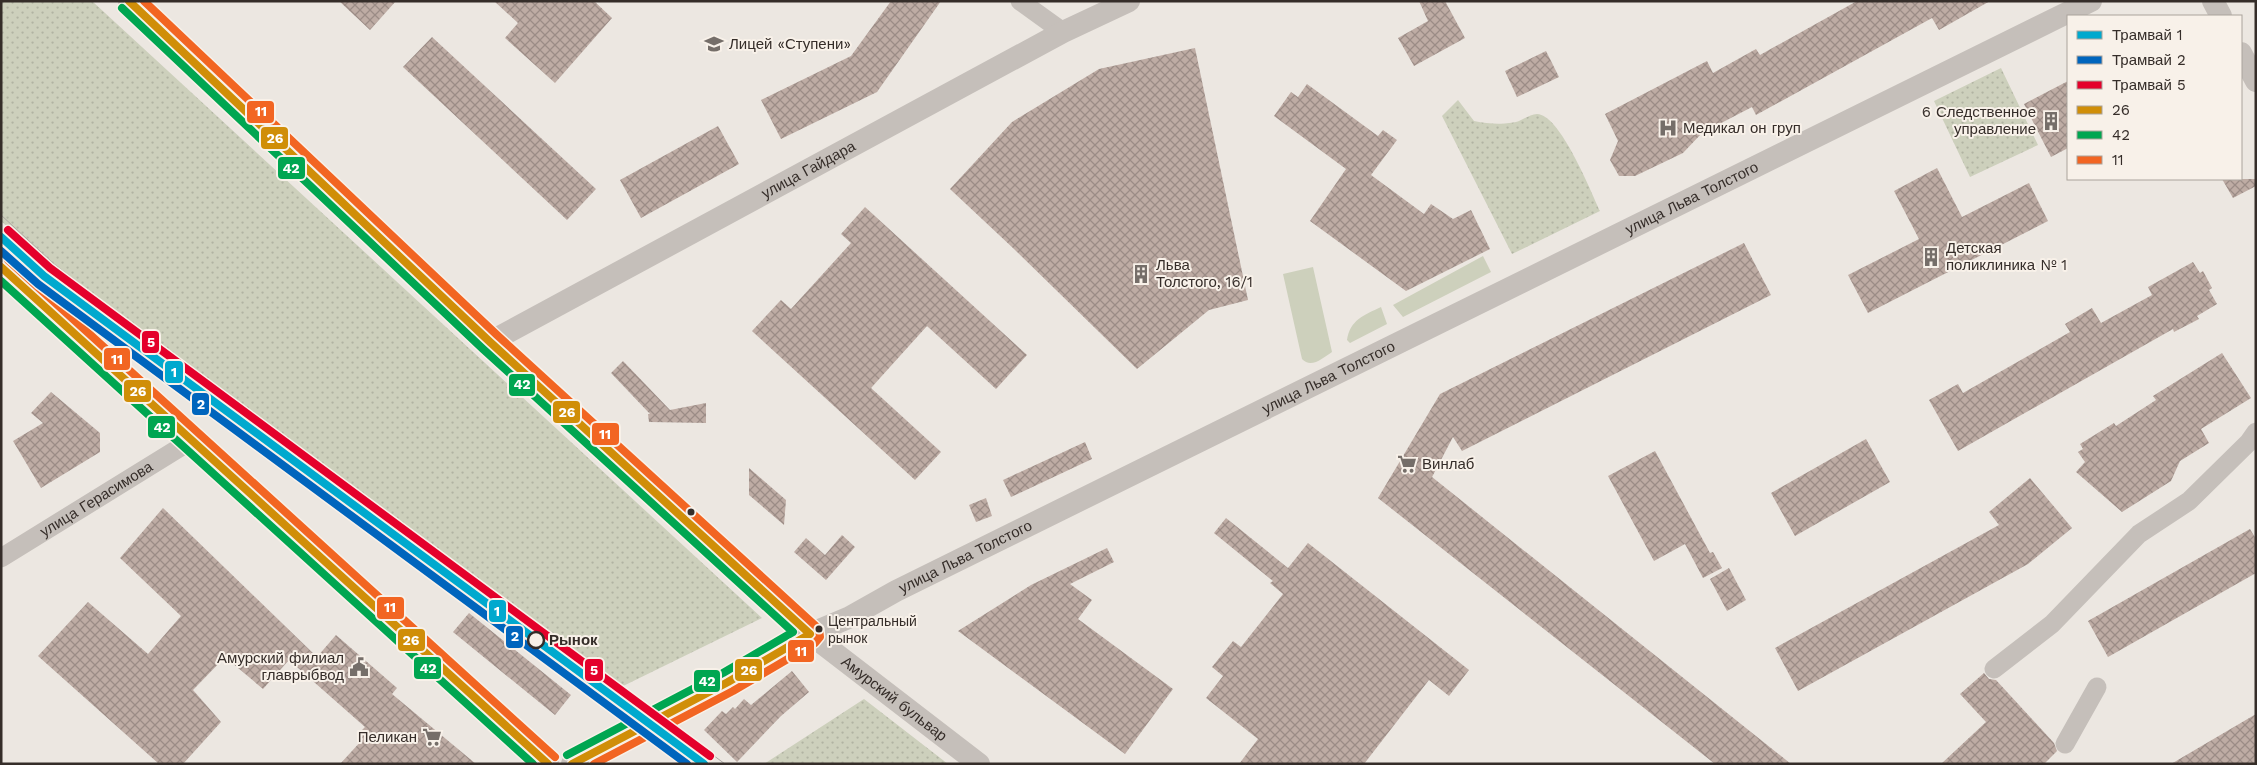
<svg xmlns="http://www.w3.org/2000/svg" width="2257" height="765" font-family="'Work Sans',sans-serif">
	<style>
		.grass { fill: #cdd0bc }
		.park { fill: url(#park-dots) }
		.building { fill: url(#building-cross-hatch) }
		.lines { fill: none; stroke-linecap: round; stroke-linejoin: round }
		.minor { stroke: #c5bfba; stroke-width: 19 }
		.tertiary { stroke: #c5bfba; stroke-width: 22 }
		.tram { stroke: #ada8a4; stroke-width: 1 }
		.bus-1-casing { stroke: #f8f1e9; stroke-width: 11 }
		.bus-2-casing { stroke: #f8f1e9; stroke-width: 11 }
		.bus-3-casing { stroke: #f8f1e9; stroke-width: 11 }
		.bus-1 { stroke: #d08e08; stroke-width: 8 }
		.bus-2 { stroke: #00a651; stroke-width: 8 }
		.bus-3 { stroke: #f26522; stroke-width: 8 }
		.tram-1-casing { stroke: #f8f1e9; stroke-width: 11 }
		.tram-2-casing { stroke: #f8f1e9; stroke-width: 11 }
		.tram-3-casing { stroke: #f8f1e9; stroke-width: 11 }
		.tram-1 { stroke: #00a9ce; stroke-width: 8 }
		.tram-2 { stroke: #0065bd; stroke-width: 8 }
		.tram-3 { stroke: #e4002b; stroke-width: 8 }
		.bus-dot { fill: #352d29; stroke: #f8f1e9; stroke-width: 2 }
		.stop-dot { fill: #f8f1e9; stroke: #352d29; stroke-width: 2.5 }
		.labels { text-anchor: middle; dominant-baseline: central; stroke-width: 4; stroke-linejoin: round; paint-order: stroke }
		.bus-label { font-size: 14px; fill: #352d29; stroke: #f8f1e9; text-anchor: start }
		.poi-label { font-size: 15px; fill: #352d29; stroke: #f8f1e9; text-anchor: start }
		.street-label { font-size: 15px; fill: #352d29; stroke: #f8f1e9 }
		.stop-label { font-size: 15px; font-weight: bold; fill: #352d29; stroke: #f8f1e9; text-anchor: start }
		.line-badge { stroke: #f8f1e9; stroke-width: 2 }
		.badge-label { font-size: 14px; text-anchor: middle; font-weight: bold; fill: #fff }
	</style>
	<defs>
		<pattern id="park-dots" width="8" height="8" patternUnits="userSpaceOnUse" patternTransform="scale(1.25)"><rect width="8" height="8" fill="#cdd0bc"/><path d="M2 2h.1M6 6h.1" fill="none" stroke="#b1b3a2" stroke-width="1.8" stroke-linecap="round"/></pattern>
		<pattern id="building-cross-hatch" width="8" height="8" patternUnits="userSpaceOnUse" patternTransform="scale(1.25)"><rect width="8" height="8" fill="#beaca4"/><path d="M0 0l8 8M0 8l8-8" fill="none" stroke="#9b8c86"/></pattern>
	</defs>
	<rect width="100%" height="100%" fill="#ece7e1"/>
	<path class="grass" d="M1483 256 1491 272 1403 317 1393 305Z
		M1313 267 1332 352C1323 358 1311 369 1302 359L1283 274Z
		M1381 307 1387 324 1350 343 1347 340C1350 320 1364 315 1381 307Z"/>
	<path class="park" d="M1 1H92L762 618 615 690 53 269 1 221Z
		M2001 68 2038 145 1970 177 1934 101Z
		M1458 100 1474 121C1489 124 1501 125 1516 122 1523 120 1530 114 1537 114 1560 114 1591 192 1600 211L1512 254 1442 116Z
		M864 699 948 764H764Z"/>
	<path class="building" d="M339 1H396L370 30Z
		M494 1H594L612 18 555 83 505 38 518 23Z
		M891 1H941L877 92 781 139 761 100 851 56Z
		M1419 1H1445L1465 38 1414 66 1398 38 1428 21Z
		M1857 1H1990L1939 30 1932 18 1756 115 1752 107 1702 133 1683 153 1635 176H1619L1610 160 1618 141 1605 114 1707 61 1713 73 1756 49 1760 55Z
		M432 37 596 189 567 220 403 67Z
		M1195 48 1248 300 1209 310 1137 369 1014 249 950 189 1012 122 1099 69Z
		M1546 51 1559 77 1517 97 1505 71Z
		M2068 81V148L2051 157 2024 104Z
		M1307 84 1378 136 1383 130 1397 140 1371 175 1424 214 1431 204 1453 219 1471 210 1490 249 1406 291 1310 221 1346 169 1274 116 1291 92 1298 97Z
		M718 126 739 164 641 218 620 180Z
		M1937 168 1962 217 2029 183 2048 221 1868 313 1848 275 1919 239 1894 191Z
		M2222 179H2256V186L2233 198Z
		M865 207 1027 355 996 389 927 326 871 388 941 452 915 480 752 331 781 300 791 309 851 243 841 234Z
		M1744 243 1771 295 1462 451 1453 437 1432 477 1791 764H1715L1378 498 1440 394Z
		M2193 262 2200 273 2203 271 2212 288 2209 290 2217 304 2197 316 2199 319 2174 332 2173 329 1958 451 1929 400 1958 384 1963 393 2070 332 2065 324 2092 308 2101 323 2152 295 2148 287Z
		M2222 353 2251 398 2201 429 2209 443 2180 461 2171 481 2122 512 2076 472 2085 462 2078 452 2083 449 2080 444 2114 423 2116 426 2156 400 2153 396Z
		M623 361 670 410 706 403V423L649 422 648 414H650L611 373Z
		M51 392 100 433V452L41 488 13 441 43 423 31 413Z
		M1866 439 1890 482 1795 536 1771 493Z
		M1085 442 1092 459 1011 497 1003 480Z
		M1655 451 1710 553 1713 552 1722 568 1703 578 1685 544 1654 561 1608 476Z
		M749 468 786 500 784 525 749 495Z
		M2030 478 2072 528 2028 564 1798 691 1775 648 1999 525 1989 512Z
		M986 498 992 516 976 522 969 505Z
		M163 508 317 657 336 635 397 688 392 694 476 764H340L363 739 358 734 365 727 289 660 263 689 225 657 193 690 221 722 183 764H159L38 656 88 602 148 654 181 616 120 558Z
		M1226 518 1288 568 1308 543 1469 670 1449 696 1429 680 1364 764H1239L1258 739 1206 698 1223 676 1212 667 1233 641 1241 647 1283 594 1270 583 1273 581 1214 533Z
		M2250 529 2256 539V573L2108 657 2088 621Z
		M842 535 855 547 826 580 794 552 806 538 825 555Z
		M1107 548 1114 562 1070 584 1092 600 1078 619 1173 689 1125 754 958 631 1031 585Z
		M1729 568 1746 600 1727 611 1710 579Z
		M469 613 571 695 555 715 453 632Z
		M792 671 809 692 781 716 737 762 704 730 722 711 726 714 733 707 735 709 744 699 751 705Z
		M1984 673 1989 679 1996 680 2054 743 2057 751 2044 764H1941L1986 722 1960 694Z
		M2256 714V764H2171Z"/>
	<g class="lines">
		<g class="minor">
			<path d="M1020 1 1063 32"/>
			<path id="s1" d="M1 558 192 440"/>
			<path d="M1994 669 2052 624 2139 534 2189 501 2249 442 2256 432"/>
			<path d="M2065 744 2097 687"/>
		</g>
		<g class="tertiary">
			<path id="s2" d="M129 1 490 342 810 634 979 764"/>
			<path d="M2213 1 2221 16"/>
			<path d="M2241 53 2256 81"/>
			<path d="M1 267 548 764"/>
			<path id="s3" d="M490 342 1063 32 1129 1"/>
			<path id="s4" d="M572 764 728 682 810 634 848 618 896 591 2091 1"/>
		</g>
		<path class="tram" d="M1 215 54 264 102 301 725 764"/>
		<g class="bus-1-casing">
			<path id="bus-1" d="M129 1 490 342 810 634 728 682 572 764
				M1 267 548 764"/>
		</g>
		<g class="bus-2-casing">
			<path id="bus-2" d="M122 8 483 349 793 632 723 673 567 755
				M1 281 533 764"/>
		</g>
		<g class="bus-3-casing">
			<path id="bus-3" d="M144 1 497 335 819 629 820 637 815 643 733 691 594 764
				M8 260 555 757"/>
		</g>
		<use href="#bus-1" class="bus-1"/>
		<use href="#bus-2" class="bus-2"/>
		<use href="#bus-3" class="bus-3"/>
		<g class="tram-1-casing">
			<path id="tram-1" d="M1 237 44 276 704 764"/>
		</g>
		<g class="tram-2-casing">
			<path id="tram-2" d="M1 251 38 284 687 764"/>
		</g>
		<g class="tram-3-casing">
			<path id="tram-3" d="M8 230 50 268 710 756"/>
		</g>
		<use href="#tram-1" class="tram-1"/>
		<use href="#tram-2" class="tram-2"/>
		<use href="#tram-3" class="tram-3"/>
	</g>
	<defs>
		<g id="school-bare" transform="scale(1.5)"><path d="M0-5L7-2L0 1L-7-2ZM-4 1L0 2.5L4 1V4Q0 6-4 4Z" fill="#756e69" stroke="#f8f1e9" stroke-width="2.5" paint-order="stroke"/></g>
		<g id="building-bare" transform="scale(1.5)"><path d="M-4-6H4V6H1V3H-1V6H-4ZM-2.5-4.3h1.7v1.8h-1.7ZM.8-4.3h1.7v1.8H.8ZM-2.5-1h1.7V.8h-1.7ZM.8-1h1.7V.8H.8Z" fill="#756e69" stroke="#f8f1e9" stroke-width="2.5" paint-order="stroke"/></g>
		<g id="hospital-bare" transform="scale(1.5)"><path d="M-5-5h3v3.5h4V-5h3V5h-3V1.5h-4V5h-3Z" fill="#756e69" stroke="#f8f1e9" stroke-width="2.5" paint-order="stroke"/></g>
		<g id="supermarket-bare" transform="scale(1.5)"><path d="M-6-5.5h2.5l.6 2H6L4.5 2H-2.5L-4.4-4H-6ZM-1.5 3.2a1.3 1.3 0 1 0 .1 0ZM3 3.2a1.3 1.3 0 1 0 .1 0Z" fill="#756e69" stroke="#f8f1e9" stroke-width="2.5" paint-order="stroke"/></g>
		<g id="civic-bare" transform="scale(1.5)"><path d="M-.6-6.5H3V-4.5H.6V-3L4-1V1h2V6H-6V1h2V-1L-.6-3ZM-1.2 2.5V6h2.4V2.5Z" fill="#756e69" stroke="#f8f1e9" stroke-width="2.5" paint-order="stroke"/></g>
	</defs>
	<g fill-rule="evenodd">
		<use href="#school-bare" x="714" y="44"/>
		<use href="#building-bare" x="2051" y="121"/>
		<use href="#hospital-bare" x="1668" y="128"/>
		<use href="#building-bare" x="1931" y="257"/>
		<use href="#building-bare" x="1141" y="274"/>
		<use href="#supermarket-bare" x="1407" y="464"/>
		<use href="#civic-bare" x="359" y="667"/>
		<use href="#supermarket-bare" x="432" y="737"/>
	</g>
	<g class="bus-dot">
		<circle cx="691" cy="512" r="4.5"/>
		<circle cx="819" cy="629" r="4.5"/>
	</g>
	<circle class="stop-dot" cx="536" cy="640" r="8"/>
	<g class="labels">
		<g class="bus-label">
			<text x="828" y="621">Центральный<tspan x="828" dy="17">рынок</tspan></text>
		</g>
		<g class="poi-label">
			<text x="729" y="44">Лицей «Ступени»</text>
			<text x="2036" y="112" text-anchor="end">6 Следственное<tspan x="2036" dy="17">управление</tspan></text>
			<text x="1683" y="128">Медикал он груп</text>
			<text x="1946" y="248">Детская<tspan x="1946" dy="17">поликлиника № 1</tspan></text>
			<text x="1156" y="265">Льва<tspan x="1156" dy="17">Толстого, 16/1</tspan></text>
			<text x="1422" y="464">Винлаб</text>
			<text x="344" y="658" text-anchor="end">Амурский филиал<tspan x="344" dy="17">главрыбвод</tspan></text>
			<text x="417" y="737" text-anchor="end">Пеликан</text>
		</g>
		<g class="street-label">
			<text stroke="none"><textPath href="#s3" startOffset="362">улица Гайдара</textPath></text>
			<text stroke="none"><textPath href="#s4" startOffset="1255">улица Льва Толстого</textPath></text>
			<text stroke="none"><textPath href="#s4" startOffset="850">улица Льва Толстого</textPath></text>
			<text stroke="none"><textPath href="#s1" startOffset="112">улица Герасимова</textPath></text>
			<text stroke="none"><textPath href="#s4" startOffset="445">улица Льва Толстого</textPath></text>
			<text stroke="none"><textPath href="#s2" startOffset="1036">Амурский бульвар</textPath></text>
		</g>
		<g class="stop-label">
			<text x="549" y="640">Рынок</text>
		</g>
	</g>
	<g class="line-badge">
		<rect x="246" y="100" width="29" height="24" rx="5" fill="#f26522"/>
		<rect x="260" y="126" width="29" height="24" rx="5" fill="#d08e08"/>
		<rect x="277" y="156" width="29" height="24" rx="5" fill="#00a651"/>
		<rect x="141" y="330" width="19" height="24" rx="5" fill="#e4002b"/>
		<rect x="103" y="347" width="28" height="24" rx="5" fill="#f26522"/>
		<rect x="164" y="360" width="20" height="24" rx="5" fill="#00a9ce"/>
		<rect x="508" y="373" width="28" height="24" rx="5" fill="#00a651"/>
		<rect x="123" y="379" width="29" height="24" rx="5" fill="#d08e08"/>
		<rect x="191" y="392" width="19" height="24" rx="5" fill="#0065bd"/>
		<rect x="552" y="400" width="29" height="24" rx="5" fill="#d08e08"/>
		<rect x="147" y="415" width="29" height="24" rx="5" fill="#00a651"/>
		<rect x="591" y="422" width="29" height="24" rx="5" fill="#f26522"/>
		<rect x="376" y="596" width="29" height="24" rx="5" fill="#f26522"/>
		<rect x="488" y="599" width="19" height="24" rx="5" fill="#00a9ce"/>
		<rect x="505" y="625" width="19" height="24" rx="5" fill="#0065bd"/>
		<rect x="397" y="628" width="29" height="24" rx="5" fill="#d08e08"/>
		<rect x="787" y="639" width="28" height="24" rx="5" fill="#f26522"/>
		<rect x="413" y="656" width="29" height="24" rx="5" fill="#00a651"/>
		<rect x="734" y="658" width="29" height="24" rx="5" fill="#d08e08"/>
		<rect x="584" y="658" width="20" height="24" rx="5" fill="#e4002b"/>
		<rect x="693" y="669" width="28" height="24" rx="5" fill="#00a651"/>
	</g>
	<g class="badge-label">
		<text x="261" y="116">11</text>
		<text x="275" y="143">26</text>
		<text x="291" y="173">42</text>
		<text x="151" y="347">5</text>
		<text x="117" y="364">11</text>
		<text x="174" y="377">1</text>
		<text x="522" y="389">42</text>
		<text x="138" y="396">26</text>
		<text x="201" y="409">2</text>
		<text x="567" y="417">26</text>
		<text x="162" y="432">42</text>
		<text x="605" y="439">11</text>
		<text x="390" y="612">11</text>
		<text x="497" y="616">1</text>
		<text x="515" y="641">2</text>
		<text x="411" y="645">26</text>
		<text x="801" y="656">11</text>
		<text x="428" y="673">42</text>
		<text x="749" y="675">26</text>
		<text x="594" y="675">5</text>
		<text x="707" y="686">42</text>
	</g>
	<rect width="2257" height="765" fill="none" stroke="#352d29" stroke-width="5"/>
	<rect x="2067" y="15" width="175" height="165" fill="#f8f1e9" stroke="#aaa39c"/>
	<rect x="2077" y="31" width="25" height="8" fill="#00a9ce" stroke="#aaa39c"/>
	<text x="2112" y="40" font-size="15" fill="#352d29">Трамвай 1</text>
	<rect x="2077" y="56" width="25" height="8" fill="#0065bd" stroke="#aaa39c"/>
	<text x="2112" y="65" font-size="15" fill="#352d29">Трамвай 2</text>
	<rect x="2077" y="81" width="25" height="8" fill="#e4002b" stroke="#aaa39c"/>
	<text x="2112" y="90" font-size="15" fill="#352d29">Трамвай 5</text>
	<rect x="2077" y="106" width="25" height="8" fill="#d08e08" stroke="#aaa39c"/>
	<text x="2112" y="115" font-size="15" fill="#352d29">26</text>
	<rect x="2077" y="131" width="25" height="8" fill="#00a651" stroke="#aaa39c"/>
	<text x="2112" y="140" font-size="15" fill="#352d29">42</text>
	<rect x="2077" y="156" width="25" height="8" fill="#f26522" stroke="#aaa39c"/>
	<text x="2112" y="165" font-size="15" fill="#352d29">11</text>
</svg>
